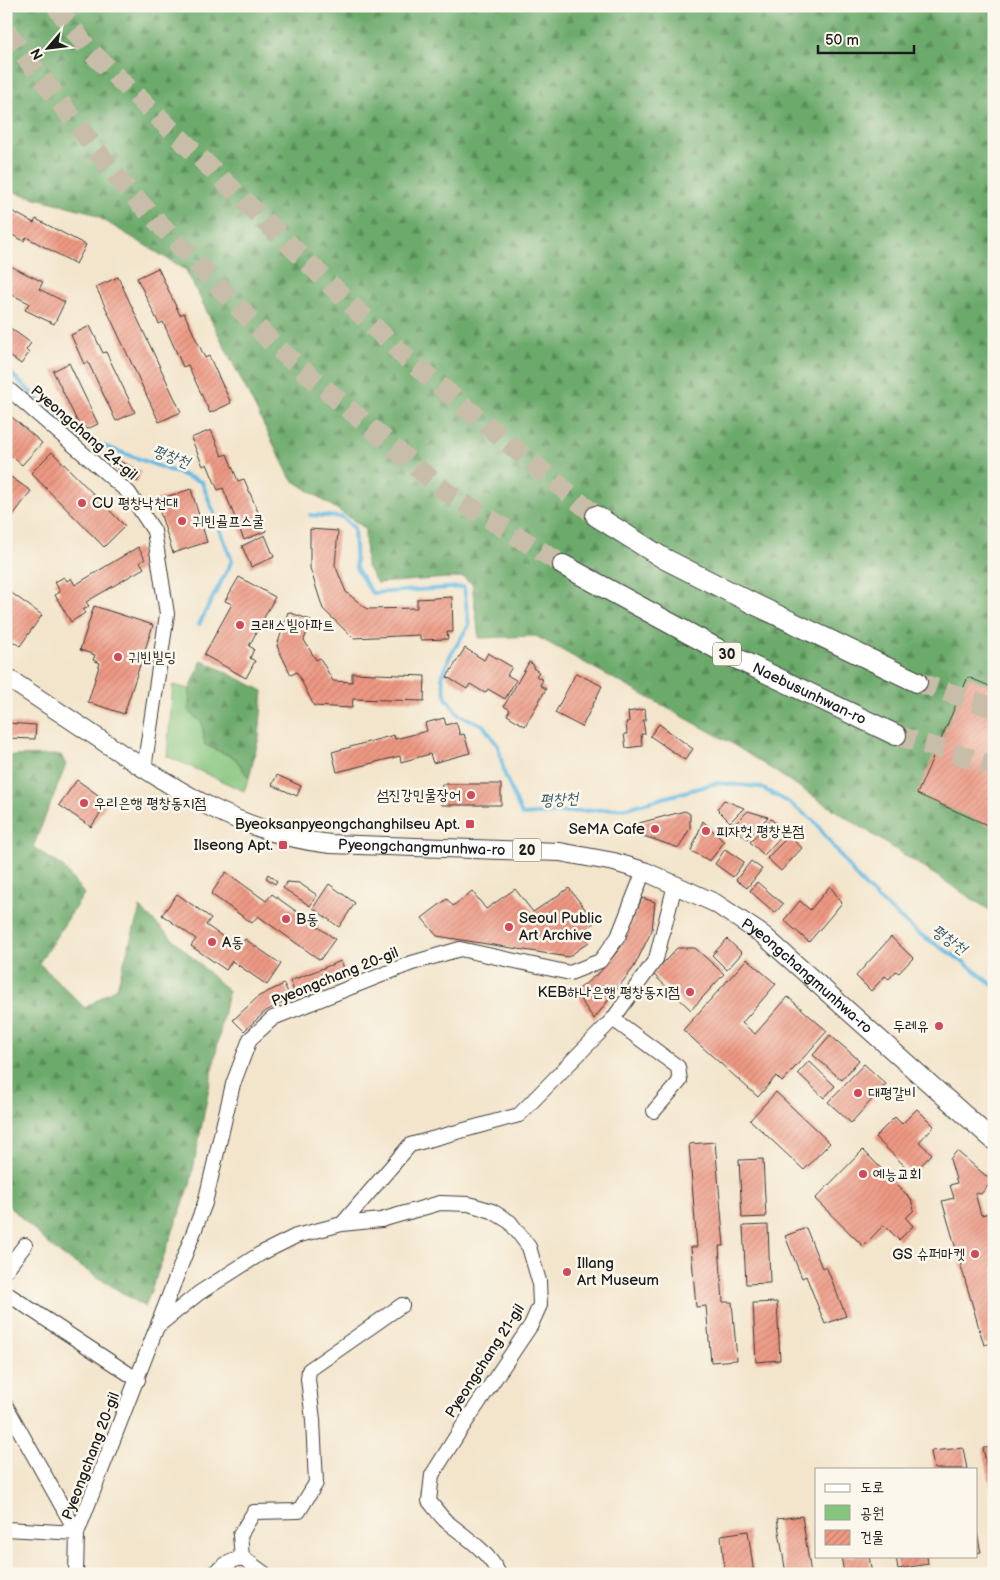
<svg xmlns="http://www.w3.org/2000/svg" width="1000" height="1580" font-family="'Balsamiq Sans','Poor Story',sans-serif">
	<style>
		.green { fill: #85c57d; stroke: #50704c }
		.forest { fill: url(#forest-firs); stroke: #446344 }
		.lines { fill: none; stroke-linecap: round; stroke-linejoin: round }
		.stream { stroke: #67bbe3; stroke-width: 4 }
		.building { fill: url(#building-hatch) }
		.highway-tunnel { stroke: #c8bda9; stroke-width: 20; stroke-dasharray: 20 10; stroke-linecap: butt }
		.minor-casing { stroke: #3c3a36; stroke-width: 16 }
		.major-casing { stroke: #3c3a36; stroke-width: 20 }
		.highway-casing { stroke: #3c3a36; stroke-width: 22 }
		.minor { stroke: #fff; stroke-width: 14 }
		.major { stroke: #fff; stroke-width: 18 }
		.highway { stroke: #fff; stroke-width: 20 }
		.poi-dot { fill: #d1495b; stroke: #fbf7ec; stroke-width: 2 }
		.labels { text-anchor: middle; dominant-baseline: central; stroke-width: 5; stroke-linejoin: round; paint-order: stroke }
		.shield { fill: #fbf7ec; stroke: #5f5e5a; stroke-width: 1 }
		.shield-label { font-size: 14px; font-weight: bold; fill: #1c1c1c }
		.street-label { font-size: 15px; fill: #1c1c1c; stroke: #fbf7ec }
		.poi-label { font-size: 15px; fill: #1c1c1c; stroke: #fbf7ec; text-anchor: start }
		.water-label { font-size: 16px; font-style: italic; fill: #3a5c6c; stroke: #fbf7ec }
	</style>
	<defs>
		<pattern id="forest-firs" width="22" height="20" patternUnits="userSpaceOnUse" patternTransform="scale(1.25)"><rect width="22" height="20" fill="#6caa6c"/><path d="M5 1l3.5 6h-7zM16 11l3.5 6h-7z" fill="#588a58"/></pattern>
		<pattern id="building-hatch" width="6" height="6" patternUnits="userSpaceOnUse" patternTransform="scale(1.25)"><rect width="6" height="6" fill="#ed9883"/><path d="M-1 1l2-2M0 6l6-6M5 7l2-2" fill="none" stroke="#cb8271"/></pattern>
	</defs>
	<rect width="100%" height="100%" fill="#fbf7ec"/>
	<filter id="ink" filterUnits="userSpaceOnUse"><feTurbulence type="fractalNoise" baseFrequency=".02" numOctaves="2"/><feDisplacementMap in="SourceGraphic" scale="10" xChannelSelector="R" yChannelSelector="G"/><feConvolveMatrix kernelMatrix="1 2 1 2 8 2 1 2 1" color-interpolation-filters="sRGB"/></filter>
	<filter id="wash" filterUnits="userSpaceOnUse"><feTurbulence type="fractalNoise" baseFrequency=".0096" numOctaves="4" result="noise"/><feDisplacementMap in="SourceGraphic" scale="20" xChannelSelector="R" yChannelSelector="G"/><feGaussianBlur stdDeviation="1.12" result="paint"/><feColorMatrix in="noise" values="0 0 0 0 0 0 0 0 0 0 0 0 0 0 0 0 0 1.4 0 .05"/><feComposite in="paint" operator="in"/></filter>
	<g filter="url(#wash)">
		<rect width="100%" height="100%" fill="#f3e5cc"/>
		<path class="green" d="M173 685 190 689 189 712 202 722 205 745 235 758 249 778 244 791 167 756Z"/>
		<path class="forest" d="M6 6H994V913L731 743 536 636 479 638 472 584 463 577 377 583 366 565 365 528 291 479 186 270 90 212 6 190Z
			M202 660 263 691 259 737 249 778 235 758 205 745 202 722 189 712 190 689Z
			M61 755 66 765 33 847 63 867 84 894 39 963 85 1008 117 987 140 908 228 991 190 1185 145 1307 56 1251 6 1203V756Z"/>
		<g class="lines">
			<path class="stream" d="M6 369 79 437 202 482 232 561 199 624
				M310 515 342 517 354 528 356 568 372 593 464 587 469 625 450 656 442 677 446 698 459 715 483 725 498 746 505 775 522 815 627 808 717 783 760 787 788 802 814 821 859 880 878 899 918 933 964 962 994 986"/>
		</g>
		<g id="blocks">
			<path class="building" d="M6 208 34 223 36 219 86 245 76 264 26 237 24 241 6 232Z
				M6 264 43 282 39 289 65 302 54 324 25 310 29 303 6 292Z
				M158 268 180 315 184 313 205 358 209 356 231 403 210 413 188 365 183 367 163 322 159 324 137 278Z
				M118 277 181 412 159 422 96 287Z
				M6 325 31 343 26 350 29 353 21 364 6 353Z
				M90 326 103 353 106 352 135 412 116 421 88 362 84 364 71 335Z
				M69 363 98 424 87 429 79 425 53 371Z
				M6 412 42 443 22 465 6 451Z
				M211 430 222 456 227 454 238 481 244 479 266 531 244 540 223 488 218 490 207 464 203 466 191 438Z
				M52 452 125 526 104 547 31 473Z
				M121 462 141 472 137 482 117 472Z
				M8 475 31 491 6 525V478Z
				M191 489 207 542 173 553 156 500Z
				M310 529 338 531 335 565 346 592 367 609 417 608V599L452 597 453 632H447L448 639 420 640V635L353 638 323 609 310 568Z
				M265 535 274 557 251 567 242 546Z
				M138 547 145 559 140 562 144 568 86 602 89 606 83 610 85 613 71 622 55 595 60 592 55 582 64 577 67 581 71 578 75 585Z
				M239 577 275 597 249 646 254 649 250 658 255 661 246 678 204 655 232 604 225 601Z
				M6 589 42 615 20 646 6 637Z
				M94 606 153 625 124 714 88 702 100 663 93 660 95 655 80 650Z
				M288 612 311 620 304 640 316 660 320 658 333 681 352 682V673L425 676 424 701 353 699 352 708 314 706 297 672 291 675 277 646Z
				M465 648 484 660 488 653 512 667 507 675 516 680 505 699 488 689 485 693 470 684 467 689 447 677Z
				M529 662 534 665 533 668 539 672 536 676 543 680 540 685 546 689 525 726 507 715 510 710 504 706Z
				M576 673 602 686 582 727 555 713Z
				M968 677 994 688V828L917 794Z
				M645 709 646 720H643L645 734H641L642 746 626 748 624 734H627L626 722H629L628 712Z
				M444 718 446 725 456 722 460 735 464 734 470 753 433 763 430 754 401 762 400 756 337 772 332 752 394 735 395 739 427 731 425 723Z
				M6 723 36 725 35 739 6 738Z
				M659 724 693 749 685 760 650 736Z
				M277 775 301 786 297 796 272 785Z
				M77 780 108 802 91 827 59 805Z
				M442 784H501V805H442Z
				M724 800 744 808 730 822 717 809Z
				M685 811 690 814V828L679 848 620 828Z
				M748 811 768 817 747 839 733 826Z
				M771 819 785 832 764 855 750 842Z
				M703 821 724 842 710 861 691 851Z
				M789 836 802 848 781 871 767 858Z
				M725 849 744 862 733 877 715 864Z
				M751 861 762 869 747 888 736 880Z
				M226 872 266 901 272 894 335 939 320 960 258 916 252 923 211 894Z
				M268 874 277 881 275 884 266 878Z
				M287 882 299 883 317 895 310 906 283 888Z
				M757 882 783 904 775 913 750 891Z
				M329 884 355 903 339 927 313 908Z
				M830 886 842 903 809 942 784 920 800 901 810 910Z
				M569 888 595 922 582 932 589 942 568 957 437 936 422 918 447 899 453 906 472 891 486 909 515 889 533 912Z
				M177 894 211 918 206 925 239 948 245 939 281 964 267 985 232 961 226 970 191 946 196 939 162 915Z
				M642 898 655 902 652 930 634 967 594 1019 575 992 600 972 621 947Z
				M891 937 913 958 899 973 896 971 889 979 885 976 871 991 856 976Z
				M727 939 742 953 727 970 712 955Z
				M677 948H695L724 974 691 1010 653 974Z
				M747 959 776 984 742 1023 755 1034 788 997 827 1031 782 1082 776 1076 758 1097 683 1030Z
				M341 961 347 975 296 996 290 981Z
				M284 984 291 998 266 1011 244 1031 233 1020 259 996Z
				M830 1035 859 1060 842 1080 813 1055Z
				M809 1061 835 1086 824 1098 798 1073Z
				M864 1064 886 1084 851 1123 828 1102Z
				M776 1092 830 1143 804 1170 750 1120Z
				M917 1109 934 1126 919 1142 932 1154 913 1174 875 1137 895 1117 902 1124Z
				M715 1142 724 1246H719L723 1302H732L737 1360 711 1362 706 1306 696 1307 691 1247H697L689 1144Z
				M863 1150 911 1199 914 1210 906 1218 913 1226 899 1240 884 1225 863 1246 815 1199Z
				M957 1151 992 1181 981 1194 975 1193 981 1215 994 1212V1342L984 1345 942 1201 954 1198 950 1185 957 1183 950 1159Z
				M763 1159 766 1217 742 1218 739 1160Z
				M768 1225 770 1283 746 1284 743 1226Z
				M806 1228 822 1268 826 1266 846 1316 825 1324 806 1276 802 1278 785 1236Z
				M777 1302 780 1360 756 1362 753 1303Z
				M994 1447V1499H993L983 1448Z
				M963 1448 967 1469H934L931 1451Z
				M802 1516 811 1574H786L777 1519Z
				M976 1530 981 1552 976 1553Z
				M748 1531 754 1574H725L721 1535Z
				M841 1556H869L872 1574H844Z
				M896 1556H927L928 1564 898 1569Z"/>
		</g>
	</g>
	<g filter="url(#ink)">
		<use href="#blocks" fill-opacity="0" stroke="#3c3a36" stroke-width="1"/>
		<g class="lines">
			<path class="highway-tunnel" d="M56 6 88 49 405 357 596 516
				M6 31 123 185 274 345 443 490 563 565
				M917 682 994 708
				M896 735 994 766"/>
			<g class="minor-casing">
				<path id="minor" d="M6 387 129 493 154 531 167 614 144 769
					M613 1019 656 959 675 885
					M342 1224 410 1145 519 1115 613 1019 678 1067 680 1081 654 1111
					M6 1270 25 1245
					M6 1293 138 1380
					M159 1325 199 1293 260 1254 296 1236 342 1224 381 1220 440 1203 469 1204 492 1211 510 1222 529 1247 539 1281 540 1305 531 1325 459 1432 432 1475 429 1501C435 1508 440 1516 447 1522 467 1538 488 1551 499 1574
					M6 1406 77 1533
					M6 1529 77 1533
					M242 1557 240 1535 254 1512 299 1511 316 1483 313 1420 308 1379 309 1370 402 1305
					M76 1574 77 1533 205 1203 233 1084 250 1039 273 1018 412 963 460 949 570 973 600 961 618 937 644 871
					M212 1574 226 1564 242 1557 265 1574"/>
			</g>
			<g class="major-casing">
				<g id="major">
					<path id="s1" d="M6 677C41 700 76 723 110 746 178 792 246 835 330 844L560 852 614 862 644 871 715 903 763 935 994 1141"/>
				</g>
			</g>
			<g class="highway-casing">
				<g id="highway">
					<path d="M596 516 663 558 756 605 917 682"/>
					<path id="s2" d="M563 565 725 653 896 735"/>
				</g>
			</g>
			<use href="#minor" class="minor"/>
			<use href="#major" class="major"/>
			<use href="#highway" class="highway"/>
		</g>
	</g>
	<g class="poi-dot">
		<circle cx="82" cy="503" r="5"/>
		<circle cx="182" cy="521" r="5"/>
		<circle cx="240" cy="625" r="5"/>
		<circle cx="118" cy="657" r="5"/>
		<circle cx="471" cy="795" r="5"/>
		<circle cx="84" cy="803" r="5"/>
		<rect x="465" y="819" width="10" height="10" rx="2.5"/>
		<circle cx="655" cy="829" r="5"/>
		<circle cx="706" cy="831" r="5"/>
		<rect x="278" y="840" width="10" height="10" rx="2.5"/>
		<circle cx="286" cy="919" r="5"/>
		<circle cx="509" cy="927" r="5"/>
		<circle cx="212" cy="942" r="5"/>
		<circle cx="690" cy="992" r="5"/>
		<circle cx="939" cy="1026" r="5"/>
		<circle cx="858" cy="1093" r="5"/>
		<circle cx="863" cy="1174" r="5"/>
		<circle cx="975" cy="1254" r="5"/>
		<circle cx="567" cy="1272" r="5"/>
	</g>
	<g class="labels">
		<g class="shield">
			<rect x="713" y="642.5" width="28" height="23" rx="4"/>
			<rect x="513" y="838.5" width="28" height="23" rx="4"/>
		</g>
		<g class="shield-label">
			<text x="727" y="654">30</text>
			<text x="527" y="850">20</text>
		</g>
		<g class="street-label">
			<text transform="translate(84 433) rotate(41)">Pyeongchang 24-gil</text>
			<text stroke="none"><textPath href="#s2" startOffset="278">Naebusunhwan-ro</textPath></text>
			<text stroke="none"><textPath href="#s1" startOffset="460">Pyeongchangmunhwa-ro</textPath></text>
			<text transform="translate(335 977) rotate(-22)">Pyeongchang 20-gil</text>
			<text stroke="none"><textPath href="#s1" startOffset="880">Pyeongchangmunhwa-ro</textPath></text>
			<text transform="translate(485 1361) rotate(-57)">Pyeongchang 21-gil</text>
			<text transform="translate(91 1456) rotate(-69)">Pyeongchang 20-gil</text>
		</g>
		<g class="poi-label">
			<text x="92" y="503">CU 평창낙천대</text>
			<text x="192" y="521">귀빈골프스쿨</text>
			<text x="250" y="625">크래스빌아파트</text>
			<text x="128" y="657">귀빈빌딩</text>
			<text x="461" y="795" text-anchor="end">섬진강민물장어</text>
			<text x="94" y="803">우리은행 평창동지점</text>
			<text x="460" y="824" text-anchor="end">Byeoksanpyeongchanghilseu Apt.</text>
			<text x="645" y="829" text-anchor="end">SeMA Cafe</text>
			<text x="716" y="831">피자헛 평창본점</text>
			<text x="273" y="845" text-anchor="end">Ilseong Apt.</text>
			<text x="519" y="918">Seoul Public<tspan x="519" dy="17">Art Archive</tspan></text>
			<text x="296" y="919">B동</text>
			<text x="222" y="942">A동</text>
			<text x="680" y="992" text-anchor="end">KEB하나은행 평창동지점</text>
			<text x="929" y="1026" text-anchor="end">두레유</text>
			<text x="868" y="1093">대평갈비</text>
			<text x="873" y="1174">예능교회</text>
			<text x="965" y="1254" text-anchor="end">GS 슈퍼마켓</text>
			<text x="577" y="1263">Illang<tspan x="577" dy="17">Art Museum</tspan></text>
		</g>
		<g class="water-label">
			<text transform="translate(171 457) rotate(20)">평창천</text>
			<text transform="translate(559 800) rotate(-4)">평창천</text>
			<text transform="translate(949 940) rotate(35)">평창천</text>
		</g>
	</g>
	<rect width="1000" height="1580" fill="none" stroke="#fbf7ec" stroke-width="25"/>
	<rect x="815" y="1468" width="162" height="90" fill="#fbf7ec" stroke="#a29f99"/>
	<rect x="825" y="1484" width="25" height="8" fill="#ffffff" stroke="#a29f99"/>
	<text x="860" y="1492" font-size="15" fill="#1c1c1c">도로</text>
	<rect x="825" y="1505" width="25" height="15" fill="#85c57d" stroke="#a29f99"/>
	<text x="860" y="1518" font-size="15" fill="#1c1c1c">공원</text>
	<rect x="825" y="1530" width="25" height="15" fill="url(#building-hatch)" stroke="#a29f99"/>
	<text x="860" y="1542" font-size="15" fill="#1c1c1c">건물</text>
	<g transform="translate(48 48) rotate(242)" stroke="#fbf7ec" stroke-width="4" paint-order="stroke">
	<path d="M0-4L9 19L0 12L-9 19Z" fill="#1c1c1c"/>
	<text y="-8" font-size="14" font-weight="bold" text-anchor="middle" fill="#1c1c1c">N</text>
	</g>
	<path d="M818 45v8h96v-8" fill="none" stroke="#1c1c1c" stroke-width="2.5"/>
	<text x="825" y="45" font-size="15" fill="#1c1c1c" stroke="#fbf7ec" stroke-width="4" paint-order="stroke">50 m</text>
</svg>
